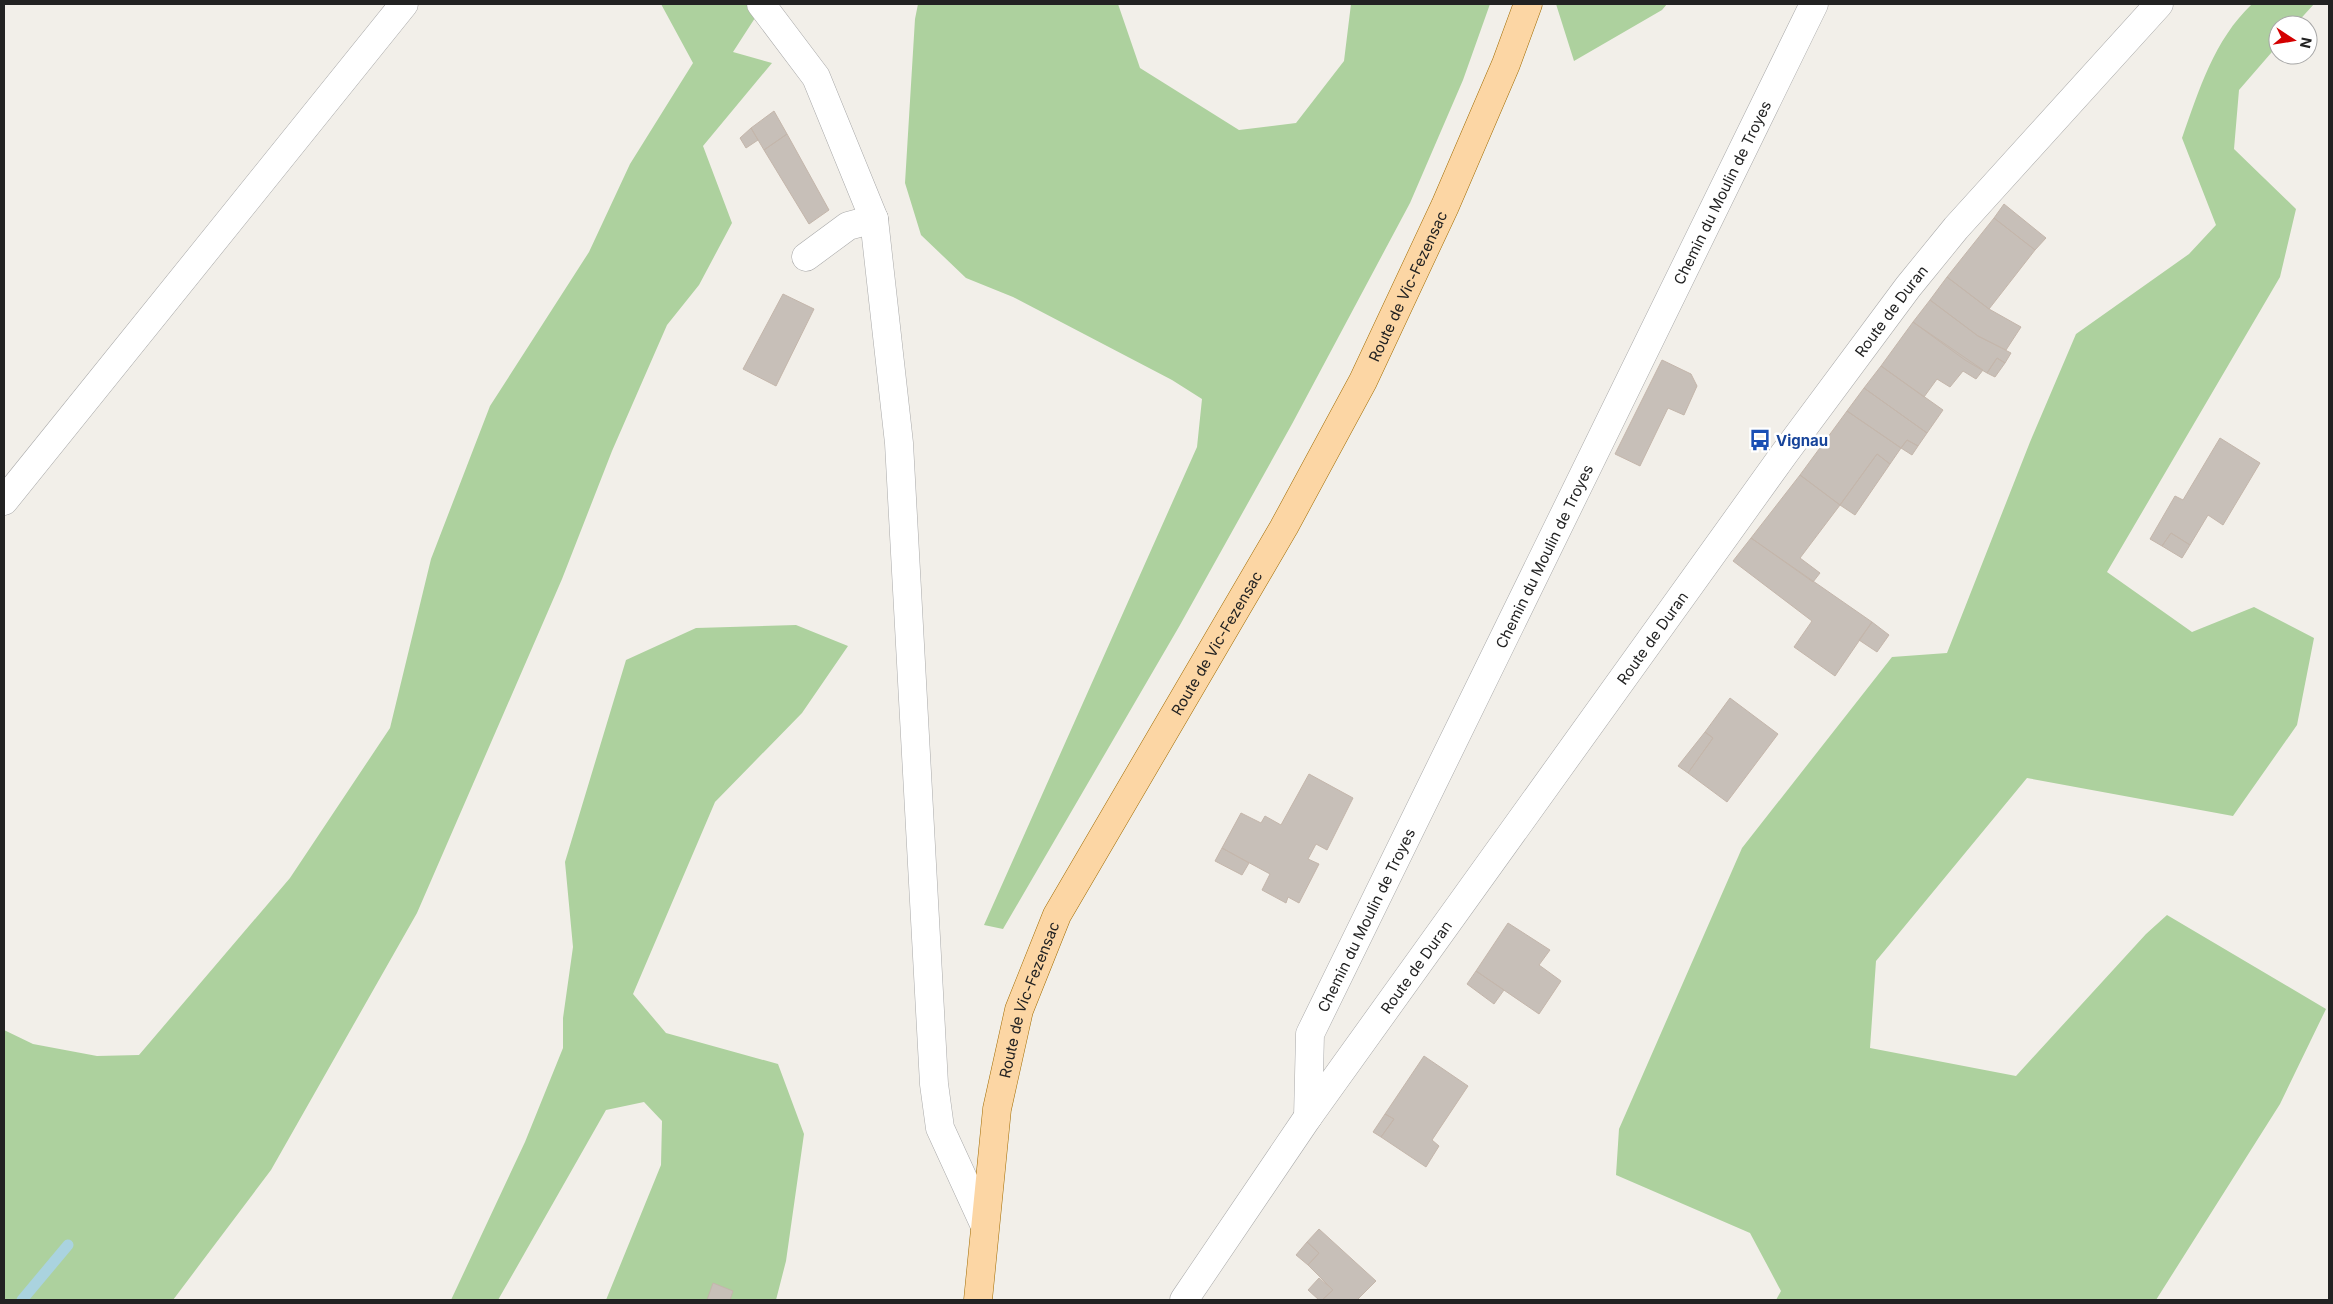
<svg xmlns="http://www.w3.org/2000/svg" width="2333" height="1304" font-family="Inter,sans-serif">
	<style>
		.forest { fill: #add19e }
		.lines { fill: none; stroke-linecap: round; stroke-linejoin: round }
		.stream { stroke: #aad3df; stroke-width: 11 }
		.building { fill: #c7bfb8; stroke: #c4b6ab }
		.minor-casing { stroke: #a9a9a9; stroke-width: 29 }
		.major-casing { stroke: #a06b00; stroke-width: 29 }
		.minor { stroke: #fff; stroke-width: 28 }
		.major { stroke: #fcd6a4; stroke-width: 28 }
		.labels { text-anchor: middle; dominant-baseline: central; stroke-width: 5; stroke-linejoin: round; paint-order: stroke }
		.street-label { font-size: 15px; fill: #222; stroke: #fff }
		.transit-label { font-size: 15px; font-weight: bold; fill: #164399; stroke: #fff; text-anchor: start }
	</style>
	<rect width="100%" height="100%" fill="#f2efe9"/>
	<path class="forest" d="M661 4H764L733 52 772 63 703 146 732 223 699 285 667 325 612 451 562 579 417 913 271 1170 173 1300H4V1030L33 1044 97 1056 139 1055 290 878 390 728 431 559 490 406 589 252 630 164 693 63Z
		M918 4H1118L1140 68 1239 130 1296 123 1344 61 1351 4H1490L1463 80 1410 203 1292 424 1180 625 1003 929 984 925 1197 447 1202 399 1172 380 1013 297 966 278 921 235 905 183 915 19Z
		M1556 4H1667L1662 10 1574 61Z
		M2252 4H2314L2295 25H2278V45L2239 90 2234 149 2296 209 2280 277 2107 572 2192 632 2254 607 2314 638 2297 725 2233 816 2027 778 1876 961 1870 1048 2016 1076 2146 934 2167 915 2326 1009 2280 1104 2156 1300H1776L1781 1291 1750 1233 1616 1175 1619 1129 1742 848 1892 657 1947 653 2030 442 2076 334 2189 254 2216 225 2182 138C2199 90 2214 40 2252 4Z
		M796 625 848 646 802 713 715 802 633 994 666 1033 778 1064 804 1134 786 1261 776 1300H606L661 1165 662 1121 644 1102 606 1110 498 1300H451L525 1142 563 1048V1018L573 947 565 862 626 660 696 628Z"/>
	<g class="lines">
		<path class="stream" d="M22 1300 68 1245"/>
	</g>
	<path class="building" d="M774 111 787 134 764 150 751 128Z
		M751 128 758 140 746 148 740 138Z
		M787 134 829 210 809 224 764 150Z
		M2004 204 2046 238 2035 250 1994 218Z
		M1994 218 2035 250 1989 309 1947 277Z
		M1947 277 1989 309 2021 327 2006 350 1978 336 1930 300Z
		M783 294 814 309 776 386 743 369Z
		M1930 300 1978 336 2011 353 2005 363 1997 358 1987 373 1965 360 1913 322Z
		M1913 322 1983 370 1976 379 1963 371 1950 387 1937 379 1924 397 1881 366Z
		M1997 358 2005 363 1995 377 1987 373Z
		M1662 360 1691 374 1697 386 1684 415 1668 408 1640 466 1615 454Z
		M1881 366 1943 410 1927 433 1864 388Z
		M1864 388 1927 433 1918 446 1907 440 1901 448 1847 411Z
		M1847 411 1901 448 1890 464 1877 454 1840 505 1800 475Z
		M2220 438 2260 463 2223 525 2208 515 2190 545 2171 533 2162 546 2150 539 2175 496 2183 500Z
		M1907 440 1918 446 1912 455 1901 448Z
		M1877 454 1890 464 1855 515 1840 505Z
		M1800 475 1840 505 1800 558 1820 573 1813 582 1751 538Z
		M2171 533 2190 545 2182 558 2162 546Z
		M1751 538 1872 622 1835 676 1794 647 1812 621 1733 561Z
		M1872 622 1889 635 1877 652 1859 640Z
		M1730 698 1778 734 1727 802 1688 773 1713 738 1705 732Z
		M1705 732 1713 738 1688 773 1678 766Z
		M1309 774 1353 798 1327 850 1316 844 1308 859 1319 864 1299 903 1288 897 1286 903 1262 890 1270 874 1222 848 1241 813 1261 823 1265 816 1281 825Z
		M1222 848 1249 863 1242 875 1215 861Z
		M1508 923 1550 950 1539 965 1561 981 1539 1014 1476 971Z
		M1476 971 1504 990 1494 1004 1467 984Z
		M1424 1056 1468 1086 1432 1140 1439 1146 1426 1167 1381 1137 1394 1119 1385 1114Z
		M1385 1114 1394 1119 1381 1137 1373 1132Z
		M1319 1229 1376 1281 1357 1300H1322L1333 1290 1308 1265 1319 1253 1307 1242Z
		M1307 1242 1319 1253 1308 1265 1296 1255Z
		M1319 1278 1333 1290 1322 1300H1319L1308 1290Z
		M713 1283 733 1291 730 1300H707Z"/>
	<g class="lines">
		<g class="minor-casing">
			<g id="minor">
				<path d="M761 4 816 77 874 219 899 443 934 1084 940 1128 984 1224"/>
				<path d="M806 257 848 226 874 219"/>
				<path d="M4 501 404 4"/>
				<path id="s1" d="M1308 1117 1310 1034 1814 4"/>
				<path id="s2" d="M1184 1300 1308 1117 1784 454 1908 287 1956 228 2159 4"/>
			</g>
		</g>
		<g class="major-casing">
			<g id="major">
				<path id="s3" d="M978 1300 997 1109 1019 1010 1057 915 1284 527 1363 381 1445 206 1506 64 1528 4"/>
			</g>
		</g>
		<use href="#minor" class="minor"/>
		<use href="#major" class="major"/>
	</g>
	<defs>
		<g id="bus-bare" transform="scale(1.725)"><path d="M-5-6H5V4H4V6H2V4H-2V6H-4V4H-5ZM-3.5-4V0h7V-4ZM-3.5 1.2v1.5H-2V1.2ZM2 1.2v1.5H3.5V1.2Z" fill="#1a4fb4" stroke="#fff" stroke-width="2.5" paint-order="stroke"/></g>
	</defs>
	<g fill-rule="evenodd">
		<use href="#bus-bare" x="1760" y="440"/>
	</g>
	<g class="labels">
		<g class="street-label">
			<text stroke="none"><textPath href="#s1" startOffset="1020">Chemin du Moulin de Troyes</textPath></text>
			<text stroke="none"><textPath href="#s3" startOffset="1116">Route de Vic-Fezensac</textPath></text>
			<text stroke="none"><textPath href="#s2" startOffset="1216">Route de Duran</textPath></text>
			<text stroke="none"><textPath href="#s1" startOffset="615">Chemin du Moulin de Troyes</textPath></text>
			<text stroke="none"><textPath href="#s2" startOffset="811">Route de Duran</textPath></text>
			<text stroke="none"><textPath href="#s3" startOffset="711">Route de Vic-Fezensac</textPath></text>
			<text stroke="none"><textPath href="#s1" startOffset="210">Chemin du Moulin de Troyes</textPath></text>
			<text stroke="none"><textPath href="#s2" startOffset="406">Route de Duran</textPath></text>
			<text stroke="none"><textPath href="#s3" startOffset="306">Route de Vic-Fezensac</textPath></text>
		</g>
		<g class="transit-label">
			<text x="1776" y="440">Vignau</text>
		</g>
	</g>
	<rect width="2333" height="1304" fill="none" stroke="#222222" stroke-width="10"/>
	<g transform="translate(2293 40) rotate(102)"><circle r="24" fill="#ffffff" stroke="#a7a7a7"/>
	<path d="M0-4L9 19L0 12L-9 19Z" fill="#d40000"/>
	<text y="-8" font-size="14" font-weight="bold" text-anchor="middle" fill="#222222">N</text>
	</g>
</svg>
